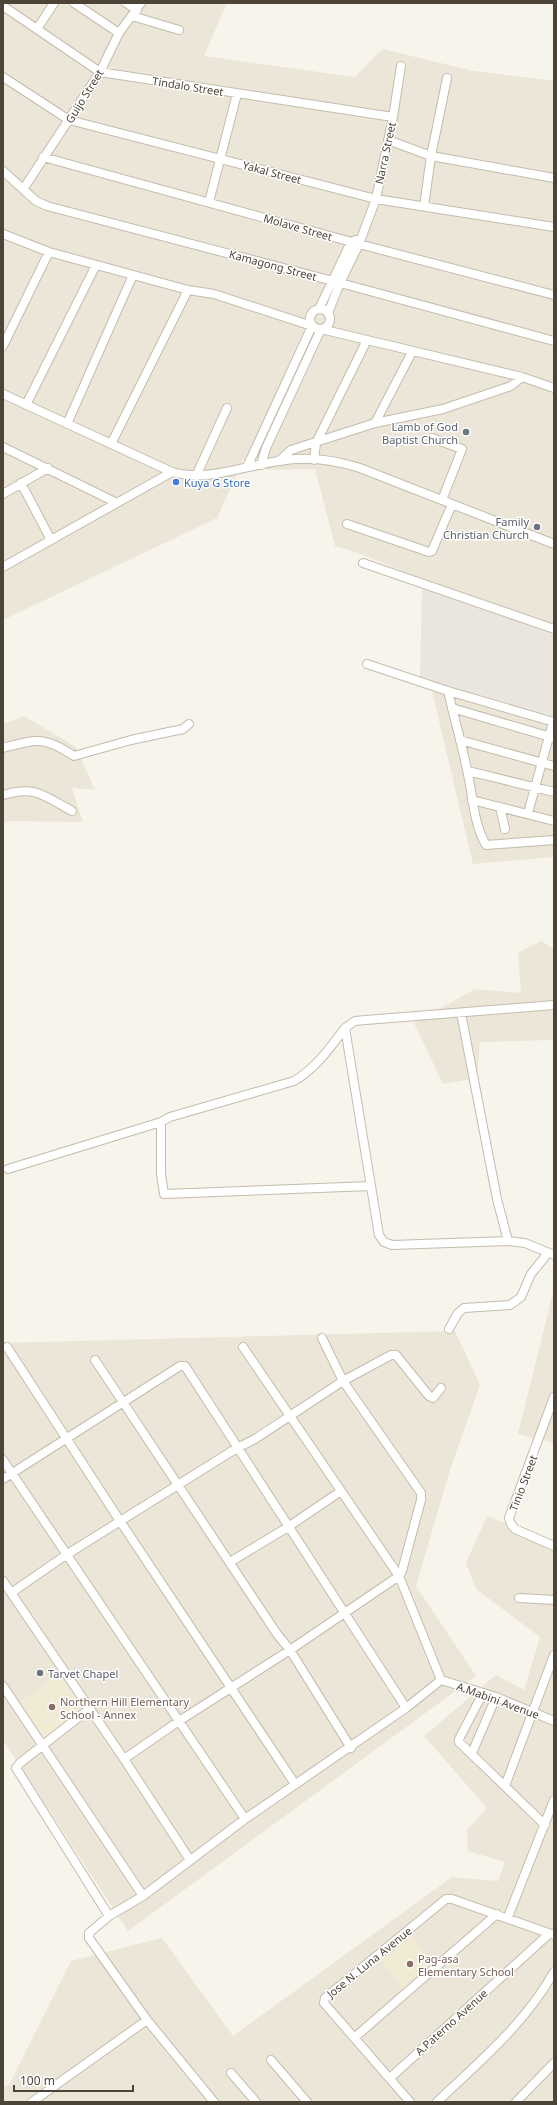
<svg xmlns="http://www.w3.org/2000/svg" width="557" height="2105" font-family="'Noto Sans',sans-serif">
	<style>
		.residential { fill: #ebe6d8 }
		.industrial { fill: #eae5df }
		.education { fill: #f1ead4 }
		.lines { fill: none; stroke-linecap: round; stroke-linejoin: round }
		.minor-casing { stroke: #c4bcac; stroke-width: 10 }
		.minor { stroke: #fff; stroke-width: 8 }
		.worship-dot { fill: #6b7280; stroke: #fff; stroke-width: 1.5 }
		.shop-dot { fill: #3f7fe0; stroke: #fff; stroke-width: 1.5 }
		.education-dot { fill: #8d6e63; stroke: #fff; stroke-width: 1.5 }
		.labels { text-anchor: middle; dominant-baseline: central; stroke-width: 3; stroke-linejoin: round; paint-order: stroke }
		.street-label { font-size: 11px; fill: #4c4537; stroke: #fff }
		.worship-label { font-size: 11px; fill: #5b616d; stroke: #fff; text-anchor: end }
		.shop-label { font-size: 11px; fill: #366cbe; stroke: #fff; text-anchor: start }
		.education-label { font-size: 11px; fill: #785e54; stroke: #fff; text-anchor: start }
	</style>
	<rect width="100%" height="100%" fill="#f7f4eb"/>
	<path class="residential" d="M3 3H227L204 56 355 77 382 49 474 71 554 81V625L439 585 355 552 335 546 315 469 266 470 272 457 243 460 217 518 3 620Z
		M432 691 554 726V857L473 864Z
		M24 716 76 747 95 790 72 788 83 822 11 821 3 823V724Z
		M541 941 554 949V1040L480 1042 477 1078 443 1084 414 1023 475 989 521 993 518 953Z
		M554 1288V1443L518 1434Z
		M455 1331 480 1385 450 1470 416 1586 476 1676 128 1931 3 1740V1343Z
		M487 1516 532 1534 554 1550V2102H3V2087L9 2085 71 1961 162 1938 233 2036 452 1877 498 1881 505 1862 468 1851 467 1830 487 1808 424 1736 496 1675 524 1690 540 1637 476 1589 466 1563Z"/>
	<path class="industrial" d="M422 587 554 635V716L420 678Z"/>
	<path class="education" d="M61 1674 85 1711 44 1739 19 1702Z
		M412 1936 436 1966 405 1992 382 1961Z"/>
	<g class="lines">
		<g class="minor-casing">
			<path id="minor" d="M74 3 119 33
				M126 3 137 10
				M3 6 100 72 393 117
				M132 16 179 30
				M37 29 54 3
				M3 77 69 120 376 199 554 227
				M388 140 431 156 554 178
				M43 157 359 244 554 295
				M3 171 36 201 47 206 333 281 554 341
				M24 188 100 72 119 33 141 3
				M209 202 237 94
				M424 206 431 156 447 78
				M3 234 49 252 188 290 214 294 312 326 247 467
				M310 319a10 10 0 1 1 20 0a10 10 0 1 1-20 0Z
				M319 309 351 242 356 240
				M328 313 340 283 359 244 376 199 393 117 401 66
				M3 346 49 252
				M3 394 172 472C208 482 243 466 279 461 306 456 335 460 360 468L554 544
				M26 405 96 265
				M375 423 412 352
				M67 424 133 275
				M432 438 462 449 442 500
				M111 444 188 290
				M3 447 117 503
				M280 460 291 450 375 423 443 409 511 386 522 377
				M314 460 316 443 367 340
				M261 465 266 448 321 329 522 377 554 388
				M196 476 227 408
				M21 483 51 540
				M3 494 48 468
				M347 524 429 552 432 551 452 504
				M363 563 554 629
				M3 567 172 472
				M367 664 448 691 554 722
				M448 691C454 718 462 744 467 770 473 794 473 823 486 845L554 840
				M452 708 554 738
				M460 740 554 766
				M3 748C37 739 44 736 74 756L131 740 183 729 189 724
				M468 771 554 792
				M3 795C35 785 44 796 72 811
				M472 800 554 821
				M500 807 505 829
				M528 813 553 722
				M554 1005 366 1020 355 1021 345 1028 379 1235 384 1242 392 1245 508 1241 525 1243 554 1255
				M461 1013 497 1199 508 1241
				M345 1028C330 1048 316 1068 294 1081L170 1117 161 1122V1174L164 1194 371 1186
				M8 1169 161 1122
				M449 1329 458 1313 464 1308 510 1305 521 1297 531 1274 548 1253
				M7 1347 120 1521 295 1784
				M243 1347 399 1576 441 1680
				M95 1360 277 1634 290 1650 351 1748
				M554 1397 509 1518 511 1524 515 1529 554 1546
				M3 1460 245 1819
				M3 1479 180 1366H185L406 1708
				M230 1562 288 1527 341 1491
				M3 1581 124 1759 190 1860
				M11 1593 66 1555 237 1448 255 1439 343 1381 391 1355H396L429 1396 433 1398 441 1388
				M519 1598 554 1600
				M441 1680 496 1697 554 1721
				M3 1686 143 1896
				M483 1693 459 1739V1742L545 1825
				M89 1709 20 1763 16 1768 109 1916
				M472 1753 496 1697
				M124 1759 179 1721 290 1650 399 1576 402 1571 421 1500V1493L343 1381 322 1338
				M505 1786 554 1655
				M508 1917 554 1800
				M354 2038 497 1914
				M271 2060 307 2102
				M231 2073 256 2102
				M390 2078 549 1934
				M32 2102 147 2020
				M214 2102 147 2020 89 1938V1933L109 1916 143 1896 245 1819 406 1708 441 1680
				M410 2102 324 2003 325 1998 446 1899H452L554 1935
				M437 2102C480 2061 524 2025 554 1972
				M516 2102 554 2063"/>
		</g>
		<use href="#minor" class="minor"/>
	</g>
	<g class="worship-dot">
		<circle cx="466" cy="432" r="4"/>
		<circle cx="537" cy="527" r="4"/>
		<circle cx="40" cy="1673" r="4"/>
	</g>
	<circle class="shop-dot" cx="176" cy="482" r="4"/>
	<g class="education-dot">
		<circle cx="52" cy="1707" r="4"/>
		<circle cx="410" cy="1964" r="4"/>
	</g>
	<g class="labels">
		<g class="street-label">
			<text transform="translate(188 86) rotate(9)">Tindalo Street</text>
			<text transform="translate(84 96) rotate(-58)">Guijo Street</text>
			<text transform="translate(385 153) rotate(-78)">Narra Street</text>
			<text transform="translate(272 172) rotate(15)">Yakal Street</text>
			<text transform="translate(298 227) rotate(16)">Molave Street</text>
			<text transform="translate(273 265) rotate(15)">Kamagong Street</text>
			<text transform="translate(523 1483) rotate(-69)">Tinio Street</text>
			<text transform="translate(498 1700) rotate(20)">A.Mabini Avenue</text>
			<text transform="translate(369 1962) rotate(-39)">Jose N. Luna Avenue</text>
			<text transform="translate(451 2022) rotate(-42)">A.Paterno Avenue</text>
		</g>
		<g class="worship-label">
			<text x="458" y="426">Lamb of God<tspan x="458" dy="13">Baptist Church</tspan></text>
			<text x="529" y="521">Family<tspan x="529" dy="13">Christian Church</tspan></text>
			<text x="48" y="1673" text-anchor="start">Tarvet Chapel</text>
		</g>
		<g class="shop-label">
			<text x="184" y="482">Kuya G Store</text>
		</g>
		<g class="education-label">
			<text x="60" y="1701">Northern Hill Elementary<tspan x="60" dy="13">School - Annex</tspan></text>
			<text x="418" y="1958">Pag-asa<tspan x="418" dy="13">Elementary School</tspan></text>
		</g>
	</g>
	<rect width="557" height="2105" fill="none" stroke="#4c4537" stroke-width="8"/>
	<path d="M14 2085v6h119v-6" fill="none" stroke="#4c4537" stroke-width="2"/>
	<text x="20" y="2085" font-size="12" fill="#4c4537" stroke="#ffffff" stroke-width="3" paint-order="stroke">100 m</text>
</svg>
